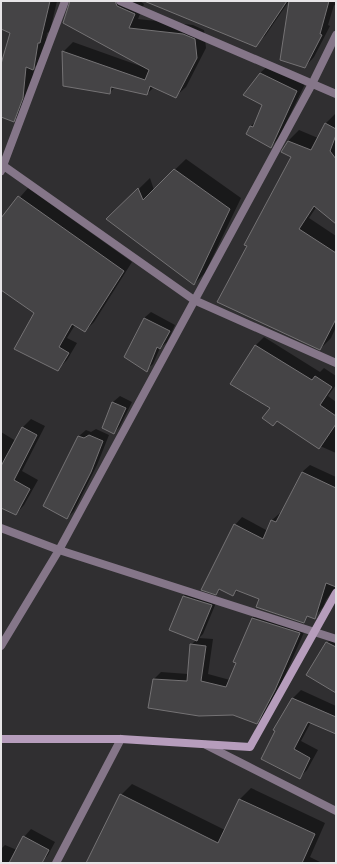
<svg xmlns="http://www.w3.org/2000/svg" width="337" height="864" font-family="'Sofia Sans Condensed',sans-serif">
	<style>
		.shadow { fill: #0007 }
		.building { fill: #454446; stroke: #747274 }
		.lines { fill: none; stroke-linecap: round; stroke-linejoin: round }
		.street { stroke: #857689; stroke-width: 8 }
		.secondary { stroke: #b69dbc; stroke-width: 8 }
	</style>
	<rect width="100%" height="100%" fill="#302f31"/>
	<path class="shadow" d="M1 1H57L50 31 47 33 43 58 34 68 32 87 23 112 13 121 1 116V58L4 59 12 32 1 28Z
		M71 1H140L144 4 138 19 193 25 204 30 206 48 186 87 176 96 154 87 147 94 115 87 110 92 63 52 73 42 143 67Z
		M147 1H289L265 36 255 45Z
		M290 1H336V6L334 5 328 25 330 26 314 57 305 67Z
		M270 64 306 82 284 127H286L280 137 271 146 251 126 257 120 263 104 260 73Z
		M336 113V222L317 206 309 218 336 236V327L331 338 320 349 248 246 292 157 282 152 288 141 299 130 318 138 326 123Z
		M186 159 241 198 205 273 194 284 108 219 150 178 154 190Z
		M28 188 132 262 94 322 85 331 75 325 67 338 77 343 67 360 58 369 35 313 3 290 1 292V219Z
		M151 312 175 325 167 342 160 348 153 364 146 370 125 357 144 318Z
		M264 337 320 372 324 368 336 376V385L328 396 336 402V453L320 446 271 408 256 345Z
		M120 396 132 402 120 426 114 433 103 427 113 402Z
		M31 419 45 426 22 471 38 480 24 505 16 514 1 507V432L16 441 23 427Z
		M96 429 109 435 97 465 74 511 67 518 45 506 79 436 86 430 91 432Z
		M310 465 336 477V586L326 600 323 607 316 615 260 599 238 590 233 595 221 589 216 594 235 525 242 517 268 531 272 520 280 513H281L302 472Z
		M190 590 218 598 203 634 199 638 213 639 208 674 230 680 252 618 260 611 306 628 282 682 264 715 256 723 154 679 161 672 188 674 191 645 196 640 170 629 184 596Z
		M332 638 336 640V692L325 645Z
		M301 690 336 706V733L311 722 301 741 318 750 307 770 299 778 277 730 274 729 293 698Z
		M132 784 225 830 240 799 251 788 325 823 310 857 320 862 87 863 121 795Z
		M31 829 55 842 48 855 41 863H1V849L5 845 17 850 24 837Z"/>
	<path class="building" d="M1 1H50L40 43H38L34 68 33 70 26 67 23 98 14 122 1 117V64L10 33 1 29Z
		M70 1H115L117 6 135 14 129 28 183 34 195 39 197 58 176 98 150 86 147 95 111 87 110 94 63 86 62 51 145 80 149 70 63 23Z
		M144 1H287L256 47Z
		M289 1H329L320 34 322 35 305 68 280 60Z
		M260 73 297 91 271 148 246 134 250 126 253 127 262 105 243 95Z
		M325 123 336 129V135L330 151 336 159V224L314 206 299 229 336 253V319L320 350 217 302 247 246 244 245 291 157 281 152 288 141 311 150Z
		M174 169 230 209 194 285 106 219 138 188 143 200Z
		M18 196 124 271 85 332 72 324 59 347 69 353 58 371 14 349 34 313 1 290V218Z
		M144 318 170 331 160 349 157 347 147 372 124 357Z
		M255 345 312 380 315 376 332 387 320 405 336 416V424L319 449 277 421 273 426 262 418 270 408 230 384Z
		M112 402 126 408 114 434 102 428Z
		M22 427 37 435 14 480 30 489 16 515 1 508V466Z
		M89 435 103 441 91 472 67 519 43 506 78 436 84 438Z
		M302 472 336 488V587L326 583 315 619 307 616 304 623 256 607 259 599 236 590 233 596 219 589 216 595 201 590 234 524 263 539 271 520 276 522Z
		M183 596 212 605 197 641 169 630Z
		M252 618 300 633 275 690 257 724 233 715 199 716 148 708 153 679 187 681 190 644 206 646 201 681 226 687 236 663 233 662Z
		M326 642 336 647V693L306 675Z
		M292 698 336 717V734L308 722 294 749 310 758 300 779 261 759 275 731 273 730Z
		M120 794 218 843 239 799 315 834 302 863H86Z
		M23 836 49 850 42 863H9Z"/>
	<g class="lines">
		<path class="street" d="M120 1 336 94
			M1 164 194 300 336 363
			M1 171 65 1
			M1 528 59 550 336 639
			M1 646 59 550 312 84 336 35
			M206 745 336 811
			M56 863 121 739"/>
		<path class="secondary" d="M1 739H121L250 747 336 593"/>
	</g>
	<rect width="337" height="864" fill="none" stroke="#e7e5e7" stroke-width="4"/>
</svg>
